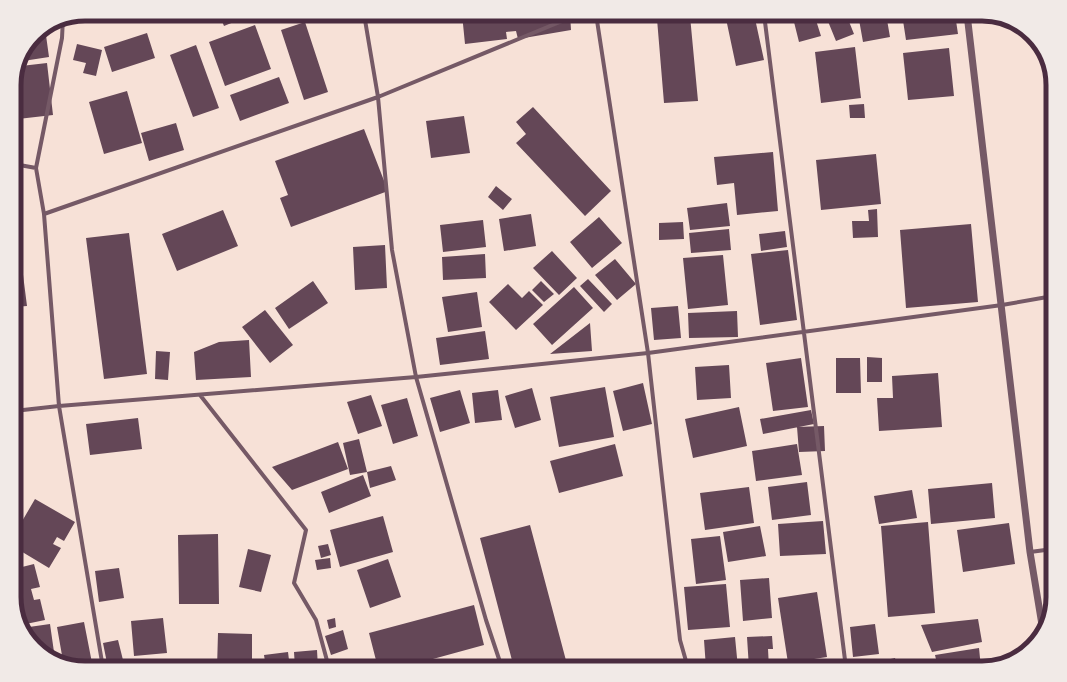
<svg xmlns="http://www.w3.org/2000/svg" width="1067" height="682" font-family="Poppins,sans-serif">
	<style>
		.building { fill: #644757 }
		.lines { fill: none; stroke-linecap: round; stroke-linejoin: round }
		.minor { stroke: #755966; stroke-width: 4 }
		.tertiary { stroke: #755966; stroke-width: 7 }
		.rim { fill: none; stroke: #4a2c40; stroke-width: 5 }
	</style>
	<rect width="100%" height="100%" fill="#f7e1d7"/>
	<path class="building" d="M219 14H245L246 17 224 26Z
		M462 14H570L571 30 518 39 516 31 506 32 507 39 465 44Z
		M725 14H754L764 60 736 66Z
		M792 14H814L821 36 799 42Z
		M825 14H846L854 34 836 41Z
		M858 14H886L890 37 863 42Z
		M902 14H955L958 34 906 40Z
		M690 16 698 101 664 103 657 19Z
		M305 22 328 92 304 100 281 30Z
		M255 25 271 69 225 86 209 42Z
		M45 28 49 57 23 61 35 35Z
		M147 33 155 58 112 72 104 47Z
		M77 44 102 50 96 76 83 73 86 63 73 60Z
		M196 45 219 108 193 117 170 55Z
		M855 47 861 98 821 103 815 52Z
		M949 48 954 96 908 100 903 53Z
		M47 63 53 115 18 119 14 81 21 66Z
		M279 77 289 103 240 121 230 95Z
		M1053 89V122H1052L1047 90Z
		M127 91 142 143 104 154 89 102Z
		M864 104 865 118H850L849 105Z
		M533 107 611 191 585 216 516 143 526 134 516 122Z
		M464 116 470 153 431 158 426 121Z
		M176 123 184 150 149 161 141 133Z
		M364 129 388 191 291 227 280 198 288 195 275 161Z
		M773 152 778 211 737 215 734 183 717 185 714 157Z
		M876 154 881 204 821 210 816 160Z
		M496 186 512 199 503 210 488 197Z
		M727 203 730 226 690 230 687 208Z
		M877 209 878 237 853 238 852 221H869L868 210Z
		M223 210 238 246 177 271 162 234Z
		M531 214 536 246 504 251 499 219Z
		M599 217 622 243 592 268 570 242Z
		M483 220 486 247 443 252 440 225Z
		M683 222 684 239 659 240V223Z
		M971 224 978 302 906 308 900 230Z
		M729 229 731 250 691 253 689 233Z
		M785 231 787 247 761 251 759 234Z
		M129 233 147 374 104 379 86 238Z
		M385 245 387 288 355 290 353 247Z
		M788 250 797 320 760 325 751 254Z
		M552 251 577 278 559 295 533 268Z
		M485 254 486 278 443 280 442 257Z
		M723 255 728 305 688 309 683 258Z
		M21 259 27 306 14 307V260Z
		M615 259 636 284 617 300 595 275Z
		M588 279 612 304 604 312 580 286Z
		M313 281 328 303 289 329 275 308Z
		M541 281 554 294 544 302 532 290Z
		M508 284 522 298 529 291 543 305 516 330 489 302Z
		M574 287 593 308 552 345 533 324Z
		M477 292 482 327 448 332 442 297Z
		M678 306 681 338 654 340 651 308Z
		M265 310 293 345 270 363 242 327Z
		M737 311 738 337 689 338 688 313Z
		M590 323 592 351 550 354Z
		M485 331 489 359 440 365 436 338Z
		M249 340 251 377 196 380 194 352 219 342Z
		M156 351 170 352 168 380 155 379Z
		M867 357 882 358V382H867Z
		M801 358 808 407 773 411 766 363Z
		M836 358H860L861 393H836Z
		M729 365 731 398 697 400 695 367Z
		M938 373 942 427 879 431 877 398H893L892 376Z
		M643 383 652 424 623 431 613 391Z
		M605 387 614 437 559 447 550 397Z
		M532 388 541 420 515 428 505 396Z
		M460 390 470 423 440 432 430 398Z
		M498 390 502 420 475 423 472 393Z
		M371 395 382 426 358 434 347 402Z
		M407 398 418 436 393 444 381 405Z
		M739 407 747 446 693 458 685 419Z
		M811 410 814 424 763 434 760 419Z
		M138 418 142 449 90 455 86 424Z
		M824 426 825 451 799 452 797 427Z
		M359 439 367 472 350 475 343 443Z
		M338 442 348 469 292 490 272 467Z
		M615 444 623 476 559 493 550 461Z
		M797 444 802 475 756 481 752 451Z
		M391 466 396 480 370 488 367 472Z
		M363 475 371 496 329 513 321 492Z
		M807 482 811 515 772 520 768 487Z
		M992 483 995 518 931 524 928 489Z
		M749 487 754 523 705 530 700 493Z
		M912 490 917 518 879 524 874 496Z
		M35 499 75 522 64 541 57 537 53 544 61 548 49 568 14 547V535Z
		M383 516 393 552 340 567 330 530Z
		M823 521 826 554 780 556 778 524Z
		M928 522 935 613 888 617 881 526Z
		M1009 523 1015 564 963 572 957 530Z
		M530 525 568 668H514L480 538Z
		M760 526 766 556 728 562 723 532Z
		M218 534 219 604H179L178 535Z
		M720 536 726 580 696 584 691 539Z
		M328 544 331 555 321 558 318 546Z
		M248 549 271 555 261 592 239 587Z
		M330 558 331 568 317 570 315 560Z
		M388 559 401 597 370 608 357 570Z
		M34 564 40 587 31 589 34 600 40 599 45 620 21 625 14 601V569Z
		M119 568 124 598 99 602 95 571Z
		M769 578 772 618 743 621 740 580Z
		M726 584 730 627 688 630 684 587Z
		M817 592 827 657 788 663 778 598Z
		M474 605 484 645 400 668H378L369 633Z
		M163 618 167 653 134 656 131 621Z
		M335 618 336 627 329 629 327 620Z
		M978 619 982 642 932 652 921 625Z
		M84 622 93 668H85L63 661 57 627Z
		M50 624 55 659 46 656 24 633 22 628Z
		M875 624 879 654 853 657 850 627Z
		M343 630 348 649 331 655 325 636Z
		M218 633 252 634V668H217Z
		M772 636 773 649H768L769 668H749L747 637Z
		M735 637 738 668H706L704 640Z
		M118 640 125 668H108L103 643Z
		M979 648 981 668H938L935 655Z
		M317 650 318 668H295L294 652Z
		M288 652 290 668H266L264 655Z
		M895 658 898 668H869L868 664Z"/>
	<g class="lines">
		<path class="minor" d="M364 14 378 97 392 250 416 377 486 620 502 668
			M596 14 648 353 680 640 688 668
			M764 14 846 668
			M63 18 62 38 36 168 44 214 59 406 103 668
			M14 164 36 168
			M44 214 378 97 579 14
			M200 395 306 530 294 583 316 620 329 668
			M14 411 59 406 416 377 648 353 1002 305 1053 296
			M1030 552 1053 549"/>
		<path class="tertiary" d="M967 14 1030 552 1043 631"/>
	</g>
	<path d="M0 0H1067V682H0ZM85 21H982A64 64 0 0 1 1046 85V597A64 64 0 0 1 982 661H85A64 64 0 0 1 21 597V85A64 64 0 0 1 85 21Z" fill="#f1eae7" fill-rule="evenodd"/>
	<path class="rim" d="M85 21H982A64 64 0 0 1 1046 85V597A64 64 0 0 1 982 661H85A64 64 0 0 1 21 597V85A64 64 0 0 1 85 21Z"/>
</svg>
